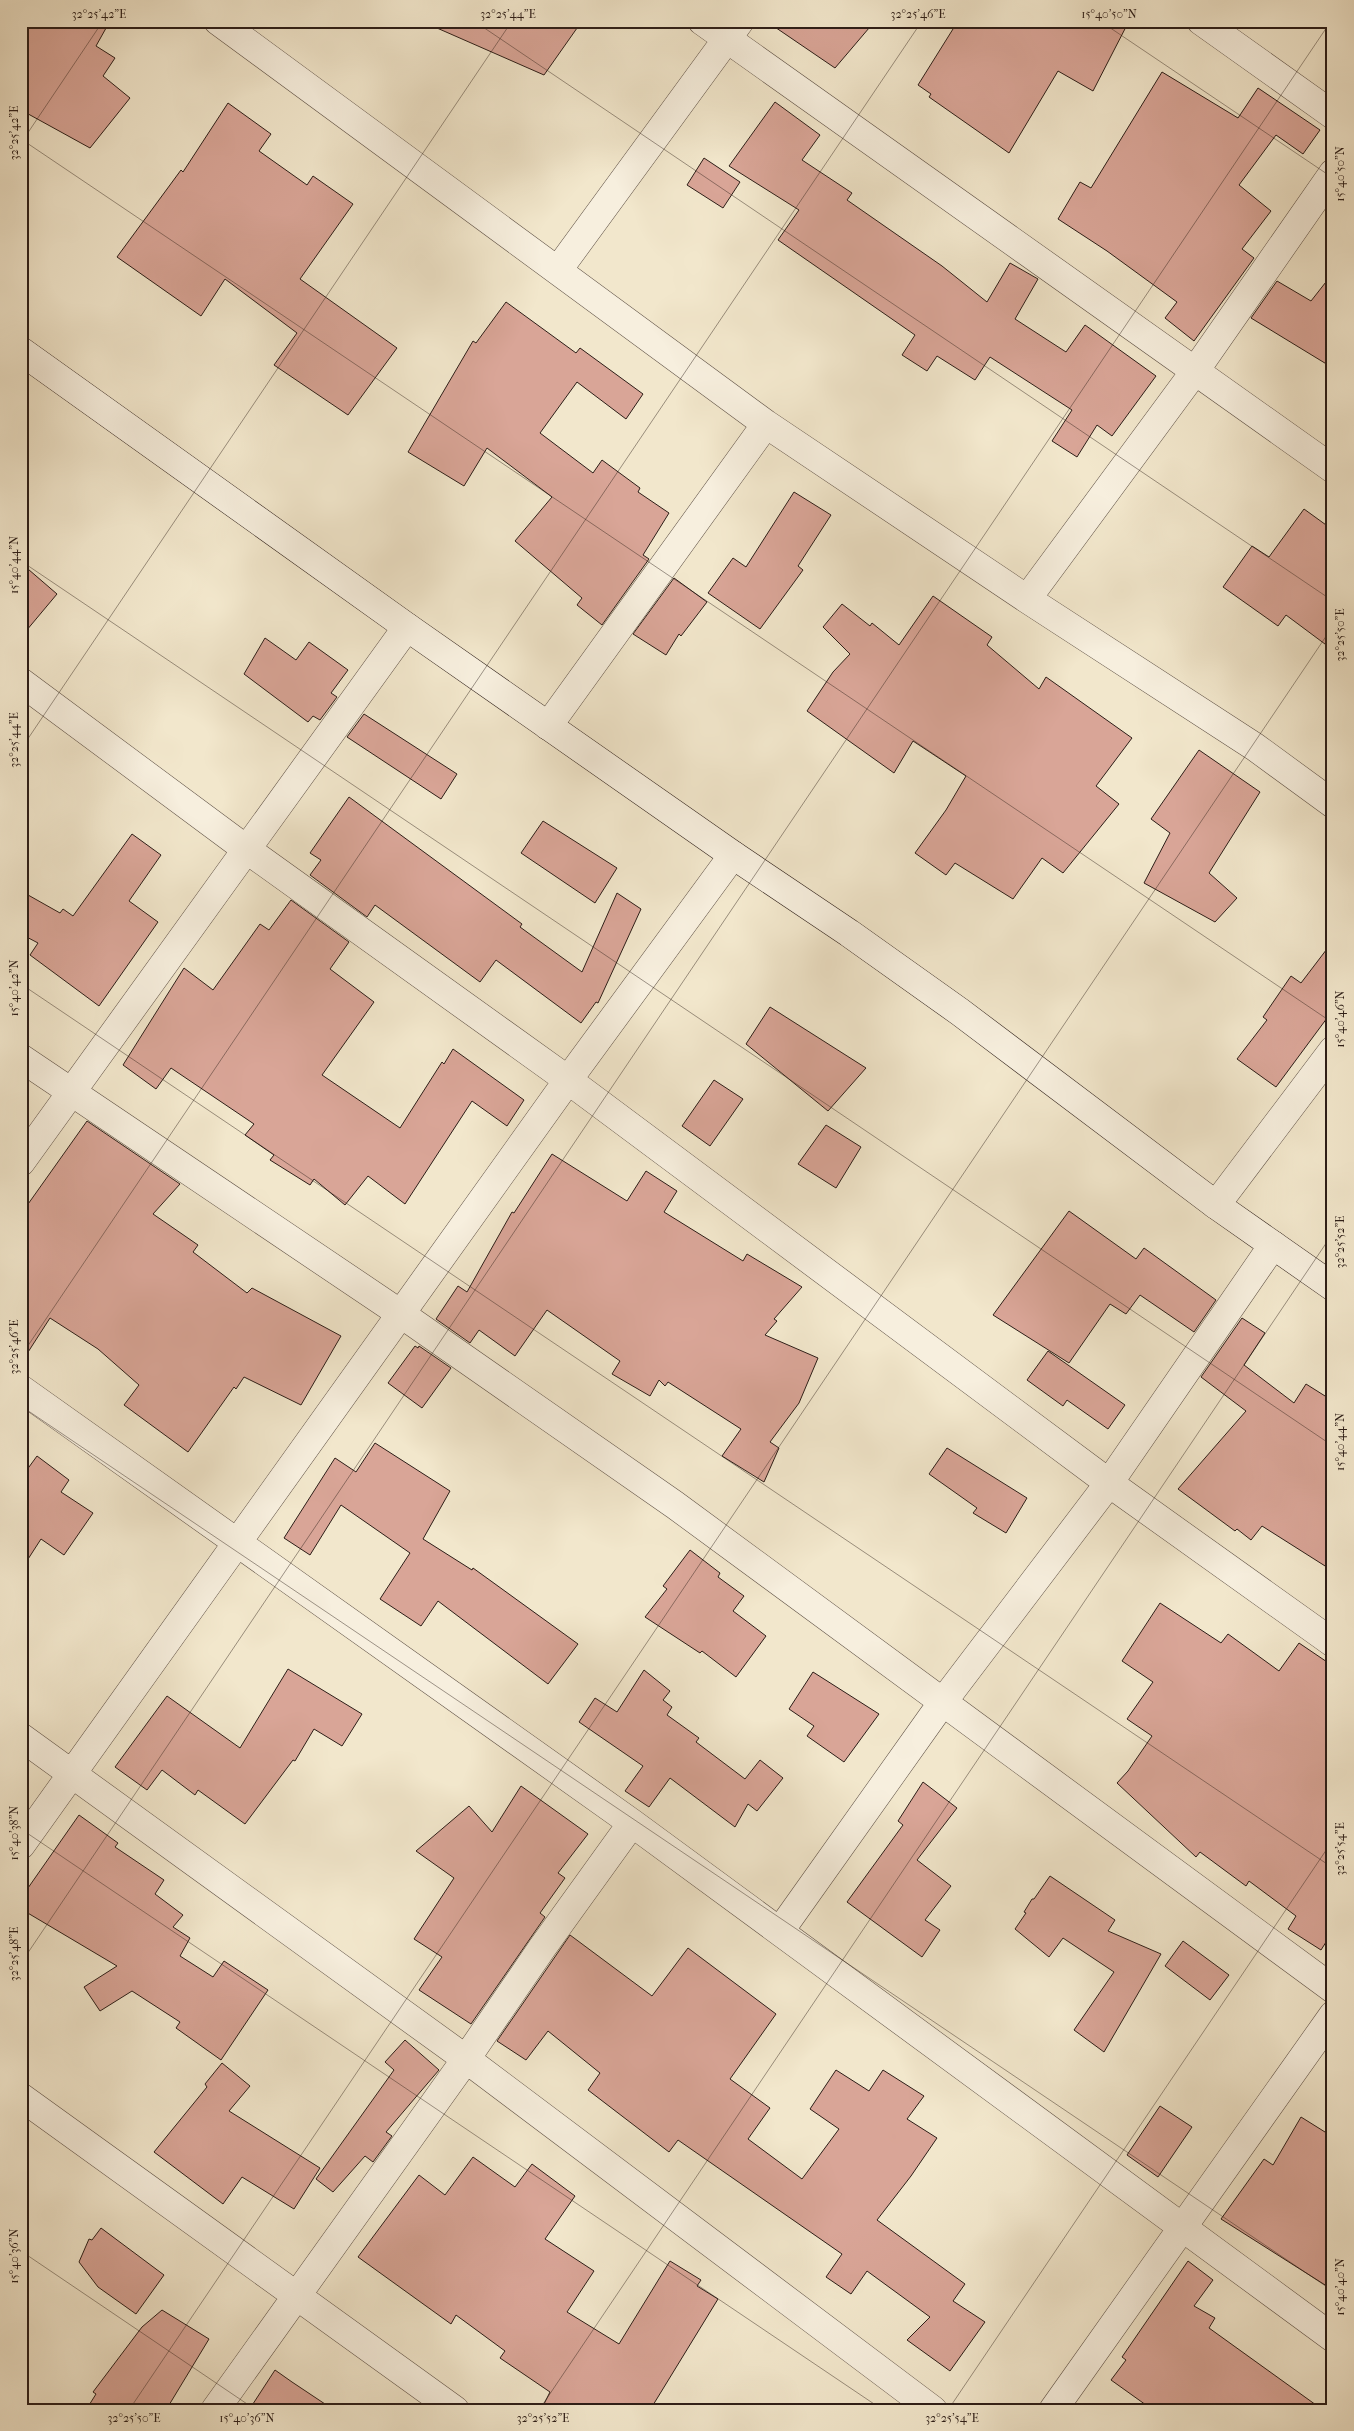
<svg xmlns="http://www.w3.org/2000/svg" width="1354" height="2431" font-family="'IM FELL French Canon',serif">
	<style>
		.building { fill: #d9a597; stroke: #2d1e18 }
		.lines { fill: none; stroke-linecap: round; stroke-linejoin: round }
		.street-casing { stroke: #5e5045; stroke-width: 29 }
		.secondary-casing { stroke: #2d1e18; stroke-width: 29 }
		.street { stroke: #f7efde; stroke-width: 28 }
		.secondary { stroke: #f7efde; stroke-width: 28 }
		.ticks { fill: none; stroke: #2d1e18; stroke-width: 1; stroke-opacity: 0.45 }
		.neatline { fill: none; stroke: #2d1e18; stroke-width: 2 }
		.ticks-label { font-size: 12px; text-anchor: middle; fill: #2d1e18 }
	</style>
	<rect width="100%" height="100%" fill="#f2e7cc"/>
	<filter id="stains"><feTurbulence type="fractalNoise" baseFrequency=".004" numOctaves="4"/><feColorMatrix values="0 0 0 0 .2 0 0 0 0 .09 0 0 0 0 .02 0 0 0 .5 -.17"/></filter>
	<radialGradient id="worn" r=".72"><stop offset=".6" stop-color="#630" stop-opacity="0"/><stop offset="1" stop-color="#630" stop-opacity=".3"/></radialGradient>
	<path class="building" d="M21 21H110L96 46 115 58 103 76 130 98 90 148 21 110Z
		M421 21H582L544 75Z
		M766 21H875L835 68Z
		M958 21H1129L1093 91 1058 71 1009 153 929 97 931 94 918 85Z
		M1162 72 1238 118 1258 88 1320 130 1303 154 1276 135 1239 185 1271 211 1242 249 1254 258 1194 341 1165 318 1177 302 1107 251 1058 219 1080 182 1091 188Z
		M775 102 820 135 802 160 852 193 847 200 942 266 987 302 1010 263 1038 279 1015 319 1066 352 1085 325 1156 376 1112 436 1097 425 1077 457 1052 441 1072 410 990 357 975 380 937 356 927 371 902 355 915 335 778 240 799 210 729 166Z
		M228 103 271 134 259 151 307 185 313 176 353 204 300 279 397 348 348 415 274 365 297 333 225 279 201 316 117 257 181 170 183 172Z
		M704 158 740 182 723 208 687 185Z
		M1333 273V368L1251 318 1277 281 1311 301Z
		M506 302 576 353 580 348 643 394 626 419 577 382 540 433 593 473 602 460 640 488 638 492 669 513 643 555 649 559 602 625 577 605 582 598 515 541 552 497 487 448 464 486 408 452 473 341 476 343Z
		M794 492 831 515 798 566 803 570 760 629 708 593 733 558 746 567Z
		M1304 509 1333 530V650L1286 615 1278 626 1223 587 1252 546 1269 557Z
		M21 563 57 594 21 637Z
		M674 578 707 602 681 636 679 634 666 655 633 634Z
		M933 596 992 637 987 645 1039 689 1046 677 1132 738 1096 786 1119 804 1063 873 1042 858 1013 899 955 863 946 875 915 853 946 810 966 776 913 741 894 773 807 711 833 672 850 654 823 627 842 604 870 626 872 623 899 645Z
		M265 638 296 660 309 642 348 670 331 693 337 697 320 720 313 716 308 722 244 674Z
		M364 714 457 774 441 799 347 737Z
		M1199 750 1260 792 1209 873 1237 898 1215 922 1144 883 1170 833 1151 819Z
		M349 797 522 924 520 927 582 972 617 893 641 909 598 1003 596 1002 581 1023 496 960 480 982 375 905 367 917 310 875 321 860 310 853Z
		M543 821 617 868 595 903 521 853Z
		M132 834 161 855 129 901 158 922 99 1006 30 955 38 943 21 934V891L60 913 63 909 73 916Z
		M291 900 349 942 330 969 374 1002 322 1075 400 1128 442 1062 444 1064 453 1049 524 1100 507 1126 472 1101 405 1204 368 1176 345 1205 314 1179 310 1185 270 1160 274 1155 245 1135 254 1124 171 1068 156 1089 123 1065 184 968 213 990 260 924 269 930Z
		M1333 941V1010L1276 1087 1237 1059 1267 1020 1263 1017 1291 976 1301 983Z
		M770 1007 866 1068 828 1111 746 1044Z
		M714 1080 743 1099 710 1146 682 1126Z
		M87 1121 180 1184 153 1214 198 1245 193 1252 247 1293 252 1288 341 1336 301 1405 244 1377 236 1389 234 1387 188 1452 124 1405 139 1385 98 1349 50 1318 21 1363V1214Z
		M826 1125 861 1147 836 1188 798 1164Z
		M552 1154 627 1201 646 1171 677 1191 664 1212 743 1261 747 1254 802 1287 774 1319 777 1321 765 1335 818 1358 799 1403 770 1442 779 1448 764 1482 722 1456 741 1429 668 1382 665 1386 659 1380 650 1396 612 1374 620 1361 547 1310 515 1356 479 1330 470 1343 436 1319 458 1286 467 1292 512 1212 514 1213Z
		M1069 1211 1136 1259 1144 1248 1216 1300 1194 1332 1140 1295 1126 1314 1110 1304 1069 1363 993 1315Z
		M1242 1318 1265 1333 1244 1365 1294 1403 1306 1384 1333 1401V1571L1262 1526 1251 1540 1237 1529 1235 1531 1178 1489 1246 1411 1201 1377Z
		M415 1346 418 1348 419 1346 451 1368 422 1408 388 1383Z
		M1048 1351 1125 1405 1108 1429 1067 1400 1063 1406 1027 1380Z
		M375 1443 450 1491 423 1539 472 1570 473 1568 578 1644 548 1684 438 1601 421 1626 380 1599 410 1553 341 1505 310 1555 284 1538 335 1458 356 1472Z
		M947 1448 1027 1498 1006 1533 973 1513 977 1508 929 1474Z
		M37 1456 69 1480 61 1492 93 1513 64 1555 41 1539 21 1570V1478Z
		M690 1550 720 1573 718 1577 744 1596 733 1611 766 1636 736 1677 702 1651 700 1653 645 1617 667 1589 663 1586Z
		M1160 1603 1221 1643 1228 1634 1279 1671 1299 1643 1333 1666V1931L1321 1950 1288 1929 1296 1916 1249 1881 1246 1886 1200 1852 1196 1857 1117 1783 1128 1771 1152 1736 1127 1719 1153 1682 1122 1661Z
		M288 1669 362 1714 342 1746 314 1729 295 1761 293 1760 245 1824 198 1790 195 1795 162 1770 147 1790 115 1767 167 1696 240 1748Z
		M644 1670 670 1691 663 1700 672 1707 667 1715 699 1738 696 1742 745 1779 760 1760 783 1778 757 1811 748 1804 735 1827 670 1778 649 1807 625 1791 643 1766 579 1722 595 1698 617 1712Z
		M813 1672 879 1714 844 1762 807 1736 814 1726 789 1709Z
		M923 1782 957 1808 917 1860 951 1886 925 1920 940 1930 922 1957 847 1902 903 1825 898 1821Z
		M521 1786 588 1834 558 1873 565 1878 540 1913 545 1917 471 2024 419 1990 442 1957 414 1939 454 1878 416 1851 469 1806 492 1832Z
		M79 1815 118 1843 115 1847 164 1880 155 1894 183 1915 173 1927 190 1938 180 1956 213 1977 224 1961 268 1990 221 2060 176 2028 180 2022 132 1991 100 2011 84 1987 117 1966 21 1909V1898Z
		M1050 1876 1115 1920 1108 1931 1161 1954 1104 2052 1074 2030 1114 1972 1063 1938 1049 1957 1015 1929 1026 1913 1024 1912 1032 1899H1034Z
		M570 1935 652 1996 688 1948 776 2014 730 2079 770 2108 748 2139 802 2179 839 2129 810 2109 836 2070 869 2091 883 2070 924 2096 907 2119 937 2138 911 2176 877 2220 965 2284 953 2301 985 2322 950 2371 907 2340 930 2317 867 2271 851 2294 826 2277 842 2254 678 2140 669 2152 588 2090 600 2073 548 2031 526 2060 497 2041Z
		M1183 1941 1229 1975 1210 2000 1165 1966Z
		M405 2040 439 2070 386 2132 392 2136 373 2162 365 2156 333 2192 316 2179 394 2070 385 2062Z
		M222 2063 250 2086 229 2111 320 2168 294 2209 242 2177 223 2204 154 2152 207 2087 205 2084Z
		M1160 2106 1192 2127 1158 2177 1127 2155Z
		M1301 2117 1333 2137V2290L1221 2219 1264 2159 1273 2165Z
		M473 2157 515 2187 532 2164 575 2196 545 2239 594 2271 567 2312 619 2344 670 2261 701 2280 697 2286 718 2299 650 2410H541L550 2392 500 2358 505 2351 456 2315 451 2324 358 2257 419 2175 445 2195Z
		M101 2228 164 2275 136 2314 98 2287 79 2262 89 2239 92 2240Z
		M1188 2261 1213 2280 1194 2306 1215 2318 1209 2328 1323 2410H1153L1111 2380 1126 2360 1122 2357Z
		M162 2310 209 2339 166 2410H86L96 2394 93 2392 142 2327Z
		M275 2370 292 2382 334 2410H249Z"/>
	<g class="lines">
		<g class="street-casing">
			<path id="street" d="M218 21 766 424 1027 599 1255 747 1333 804
				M702 21 1333 469
				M1201 21 1333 115
				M558 270 740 21
				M1027 599 1195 371 1333 173
				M21 682 246 849 568 1080 1109 1483 1333 1643
				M548 726 766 424
				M21 1058 401 1314 675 1505 1333 1989
				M21 1162 407 627
				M1216 1205 1333 1050
				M21 1389 632 1823 1333 2338
				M21 1737 466 2059 933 2410
				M21 1845 568 1080 733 855
				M780 1931 942 1703 1109 1483 1273 1245
				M21 2097 455 2410
				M215 2410 466 2059 542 1948 632 1823
				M1053 2410 1333 2015"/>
		</g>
		<g class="secondary-casing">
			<path id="secondary" d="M21 351 407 627 733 855 849 933 960 1012 1216 1205 1333 1287"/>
		</g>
		<use href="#street" class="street"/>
		<use href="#secondary" class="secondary"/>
	</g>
	<path class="ticks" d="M474 21 1333 601M1100 21 1333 178M21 139 1333 1023M21 143 103 21M21 561 1333 1446M21 749 512 21M21 984 1333 1868M21 1356 922 21M21 1406 1333 2291M21 1829 883 2410M21 1963 1331 21M21 2251 256 2410M129 2410 1333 626M539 2410 1333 1233M948 2410 1333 1840"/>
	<rect width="1354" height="2431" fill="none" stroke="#f2e7cc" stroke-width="55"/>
	<rect x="28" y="28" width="1298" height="2376" class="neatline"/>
	<g class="ticks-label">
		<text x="99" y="18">32°25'42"E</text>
		<text x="508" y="18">32°25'44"E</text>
		<text x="918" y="18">32°25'46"E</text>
		<text x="1109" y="18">15°40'50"N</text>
		<text transform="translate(14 133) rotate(-90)" y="4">32°25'42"E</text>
		<text transform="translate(1340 174) rotate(-90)" y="4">15°40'50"N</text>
		<text transform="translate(14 565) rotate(-90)" y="4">15°40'44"N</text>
		<text transform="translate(1340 635) rotate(-90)" y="4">32°25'50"E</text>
		<text transform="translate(14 740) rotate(-90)" y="4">32°25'44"E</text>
		<text transform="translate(14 988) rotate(-90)" y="4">15°40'42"N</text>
		<text transform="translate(1340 1019) rotate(-90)" y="4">15°40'46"N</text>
		<text transform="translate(1340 1242) rotate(-90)" y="4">32°25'52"E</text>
		<text transform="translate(14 1347) rotate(-90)" y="4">32°25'46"E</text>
		<text transform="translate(1340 1442) rotate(-90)" y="4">15°40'44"N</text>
		<text transform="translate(14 1833) rotate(-90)" y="4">15°40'38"N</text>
		<text transform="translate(1340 1849) rotate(-90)" y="4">32°25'54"E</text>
		<text transform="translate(14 1954) rotate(-90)" y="4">32°25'48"E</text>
		<text transform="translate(14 2256) rotate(-90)" y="4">15°40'36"N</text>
		<text transform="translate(1340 2287) rotate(-90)" y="4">15°40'40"N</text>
		<text x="134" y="2422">32°25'50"E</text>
		<text x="247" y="2422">15°40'36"N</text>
		<text x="543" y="2422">32°25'52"E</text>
		<text x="952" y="2422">32°25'54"E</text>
	</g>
	<rect width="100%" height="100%" filter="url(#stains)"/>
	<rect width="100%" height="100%" fill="url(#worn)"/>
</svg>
